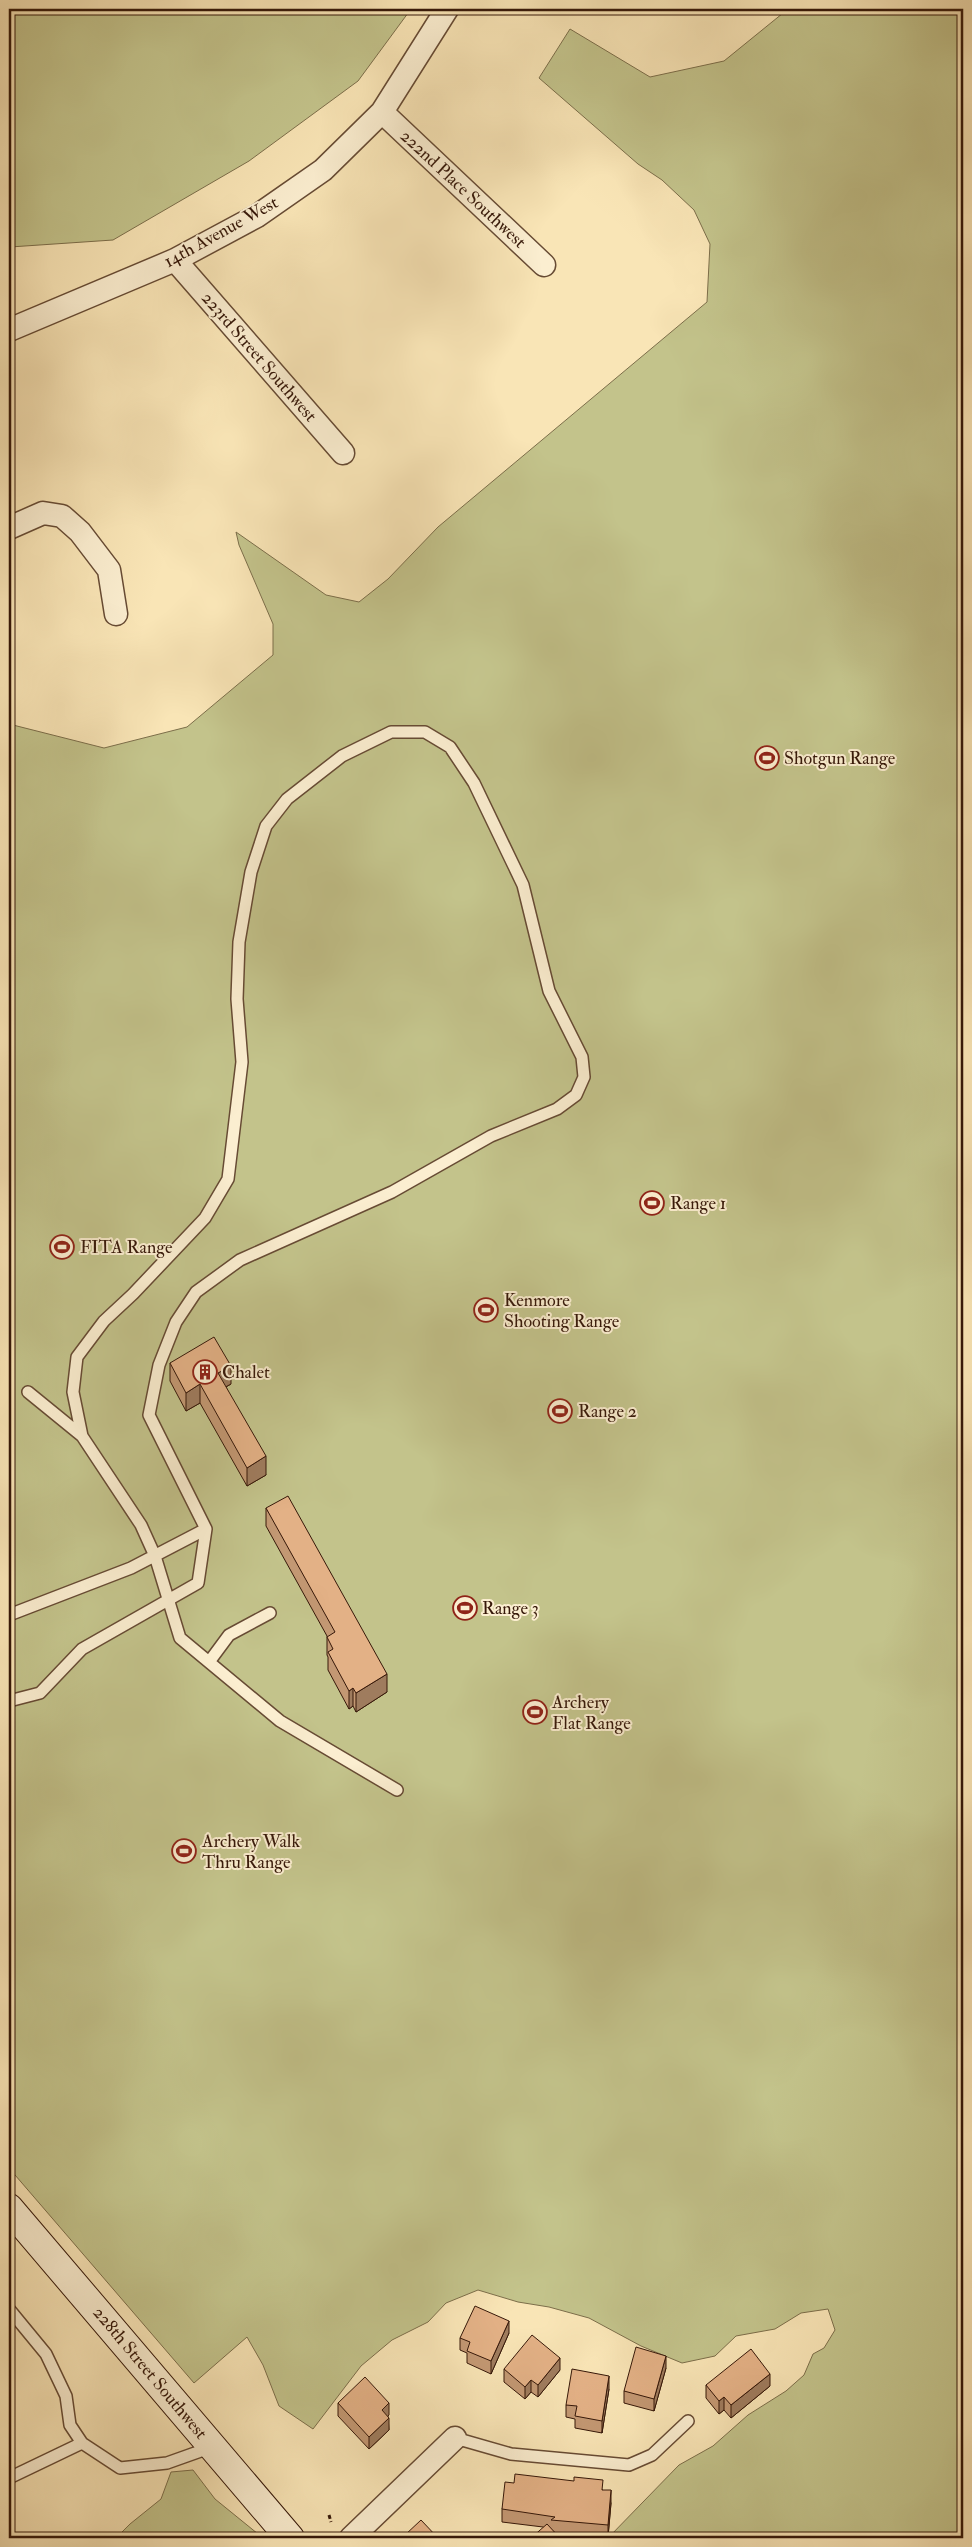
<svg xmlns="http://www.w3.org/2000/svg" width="972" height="2547" font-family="'IM FELL Double Pica',serif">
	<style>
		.green { fill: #c3c38b; stroke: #7c6e4a }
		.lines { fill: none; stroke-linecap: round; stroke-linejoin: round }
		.service-casing { stroke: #674b34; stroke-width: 14 }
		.minor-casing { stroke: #674b34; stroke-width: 25 }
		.secondary-casing { stroke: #361809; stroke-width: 30 }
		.path { stroke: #361809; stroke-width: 3; stroke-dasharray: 4 2.5; stroke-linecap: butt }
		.service { stroke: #fbeed0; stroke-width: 11 }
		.minor { stroke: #fbeed0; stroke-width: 22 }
		.secondary { stroke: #fbeed0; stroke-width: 28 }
		.wall { fill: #c39873; stroke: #361809 }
		.shaded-wall { fill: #9f7c5e; stroke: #361809 }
		.building { fill: #e3b186; stroke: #361809 }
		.labels { text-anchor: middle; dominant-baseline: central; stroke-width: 4; stroke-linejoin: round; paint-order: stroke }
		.street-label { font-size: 18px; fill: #361809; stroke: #fbeed0 }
		.poi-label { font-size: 18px; fill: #361809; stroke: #fbeed0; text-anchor: start }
	</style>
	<rect width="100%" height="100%" fill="#f9e5b6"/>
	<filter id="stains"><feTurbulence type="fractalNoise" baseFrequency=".004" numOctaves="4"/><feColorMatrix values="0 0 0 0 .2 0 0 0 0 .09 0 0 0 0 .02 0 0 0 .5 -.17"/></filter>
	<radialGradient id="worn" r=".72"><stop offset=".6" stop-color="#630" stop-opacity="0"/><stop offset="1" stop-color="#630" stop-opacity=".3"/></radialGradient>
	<path class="green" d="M9 9H411L358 81 249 161 113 240 10 247Z
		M788 9H963V2538H608L679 2465 713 2446 748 2415 786 2391 804 2375 813 2354 824 2348 835 2330 828 2309 801 2313 775 2329 736 2336 715 2356 682 2363 641 2346 589 2318 549 2307 518 2302 478 2290 446 2303 428 2322 392 2340 361 2366 313 2429 279 2406 263 2365 247 2337 194 2383 9 2168V724L104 748 187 727 273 655V624L239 545 236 532 326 595 359 602 388 579 438 527 707 302 710 244 694 210 662 180 638 164 539 78 570 29 650 77 724 61Z
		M193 2470 215 2499 263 2538H116L130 2524 161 2499 171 2472Z"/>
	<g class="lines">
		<g class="service-casing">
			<path id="service" d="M28 1392 82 1436 141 1525 155 1556 180 1638 280 1721 397 1790
				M9 1615 131 1568 206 1529
				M209 1662 229 1635 270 1613
				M9 1701 40 1693 82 1649 198 1583 206 1529 149 1415 159 1365 176 1322 196 1292 240 1260 392 1192 491 1136 557 1109 576 1095 584 1077 582 1057 549 991 523 885 474 783 450 747 425 732H391L342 756 287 799 266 826 251 872 239 942 237 999 242 1062 228 1179 205 1218 133 1294 104 1321 77 1357 73 1392 82 1436
				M9 2309 46 2354 66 2396 70 2425 82 2443 120 2468 167 2463 212 2447
				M455 2438 511 2454 629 2465 652 2455 688 2421
				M9 2478 82 2443"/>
		</g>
		<g class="minor-casing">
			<path id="minor" d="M382 112 544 265
				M175 260 343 453
				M9 330 175 260 257 216 323 170 382 112 447 9
				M9 528 43 513 62 516 80 532 109 570 116 614
				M351 2538 455 2438"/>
		</g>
		<g class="secondary-casing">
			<path id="secondary" d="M9 2208 290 2538"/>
		</g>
		<path class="path" d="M329 2515 331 2522"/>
		<use href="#service" class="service"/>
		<use href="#minor" class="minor"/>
		<use href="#secondary" class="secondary"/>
	</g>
	<path class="wall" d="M170 1363 231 1384 226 1387 266 1475 247 1486 200 1403 186 1411 170 1381Z
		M266 1508 387 1692 356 1712 353 1706 349 1709 328 1670V1657L327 1655V1636L266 1526Z
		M509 2333 491 2374 467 2363V2353L460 2350V2338Z
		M666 2368 654 2411 624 2403V2391Z
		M504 2369 560 2370 538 2397 531 2392 525 2399 504 2382Z
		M706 2385 770 2386 731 2418 724 2410 719 2414 706 2398Z
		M609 2389 602 2433 575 2428V2419L566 2417V2405Z
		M338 2403 389 2415 388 2416 389 2430 369 2449 338 2416Z
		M514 2483 603 2490 611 2503 608 2537 556 2533 543 2527 502 2522V2509Z"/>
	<path class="shaded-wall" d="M231 1366V1384L218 1391V1373Z
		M200 1384V1403L186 1411V1393Z
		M266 1456V1475L247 1486V1468Z
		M387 1674V1692L356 1712V1693Z
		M353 1688V1706L349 1709V1691Z
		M509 2321V2333L491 2374V2361Z
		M666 2356V2368L654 2411V2399Z
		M560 2358V2370L538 2397V2385Z
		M770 2374V2386L731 2418V2405Z
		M609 2376V2389L602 2433V2421Z
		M531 2380V2392L525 2399V2387Z
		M724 2397V2410L719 2414V2401Z
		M389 2403V2415L382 2422V2410Z
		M389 2418V2430L369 2449V2437Z
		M611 2490V2503L608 2537V2525Z"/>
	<path class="building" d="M214 1337 231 1366 218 1373 266 1456 247 1468 200 1384 186 1393 170 1363Z
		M288 1496 387 1674 356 1693 353 1688 349 1691 328 1652 333 1649 327 1637 335 1632 266 1508Z
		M475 2306 509 2321 491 2361 467 2351 470 2342 460 2338Z
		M532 2335 560 2358 538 2385 531 2380 525 2387 504 2369Z
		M636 2347 666 2356 654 2399 624 2391Z
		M751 2349 770 2374 731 2405 724 2397 719 2401 706 2385Z
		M572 2369 609 2376 602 2421 575 2416 577 2406 566 2405Z
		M365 2377 389 2403 382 2410 389 2418 369 2437 338 2403Z
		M515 2474 574 2481V2477L603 2480 602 2490H611L608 2525 551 2520 555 2517 502 2509 505 2482 514 2483Z
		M421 2520 438 2538H409L405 2535Z
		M547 2524 560 2538H531Z"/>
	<defs>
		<g id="stadium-ring" transform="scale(1.25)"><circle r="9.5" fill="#fbeed0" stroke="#8f2418" stroke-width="1.5"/><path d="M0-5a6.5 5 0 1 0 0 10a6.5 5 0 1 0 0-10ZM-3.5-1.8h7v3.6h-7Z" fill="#8f2418"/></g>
		<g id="building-ring" transform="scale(1.25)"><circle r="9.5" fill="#fbeed0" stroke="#8f2418" stroke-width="1.5"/><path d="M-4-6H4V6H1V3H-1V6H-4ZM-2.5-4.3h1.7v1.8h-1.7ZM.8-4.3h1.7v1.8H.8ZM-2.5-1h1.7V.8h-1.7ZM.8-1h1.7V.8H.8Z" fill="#8f2418"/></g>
	</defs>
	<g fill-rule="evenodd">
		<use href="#stadium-ring" x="767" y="758"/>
		<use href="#stadium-ring" x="652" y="1203"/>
		<use href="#stadium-ring" x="62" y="1247"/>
		<use href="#stadium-ring" x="486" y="1310"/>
		<use href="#building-ring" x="205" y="1372"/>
		<use href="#stadium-ring" x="560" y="1411"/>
		<use href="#stadium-ring" x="465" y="1608"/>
		<use href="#stadium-ring" x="535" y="1712"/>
		<use href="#stadium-ring" x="184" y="1851"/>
	</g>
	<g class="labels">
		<g class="street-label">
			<text transform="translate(463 189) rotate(43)">222nd Place Southwest</text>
			<text transform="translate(221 232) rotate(-29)">14th Avenue West</text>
			<text transform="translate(259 357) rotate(49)">223rd Street Southwest</text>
			<text transform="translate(150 2373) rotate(50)">228th Street Southwest</text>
		</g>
		<g class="poi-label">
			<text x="784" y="758">Shotgun Range</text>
			<text x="670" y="1203">Range 1</text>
			<text x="80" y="1247">FITA Range</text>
			<text x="504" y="1300">Kenmore<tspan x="504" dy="21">Shooting Range</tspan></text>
			<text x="222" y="1372">Chalet</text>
			<text x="578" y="1411">Range 2</text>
			<text x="482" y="1608">Range 3</text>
			<text x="552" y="1702">Archery<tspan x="552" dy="21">Flat Range</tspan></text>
			<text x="202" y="1841">Archery Walk<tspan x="202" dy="21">Thru Range</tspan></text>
		</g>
	</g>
	<rect width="972" height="2547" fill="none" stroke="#f9e5b6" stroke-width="30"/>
	<rect x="10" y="10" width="952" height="2527" fill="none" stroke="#361809" stroke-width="2.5"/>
	<rect x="15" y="15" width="942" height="2517" fill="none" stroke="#361809"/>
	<rect width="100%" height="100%" filter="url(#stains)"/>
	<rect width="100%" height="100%" fill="url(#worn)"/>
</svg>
